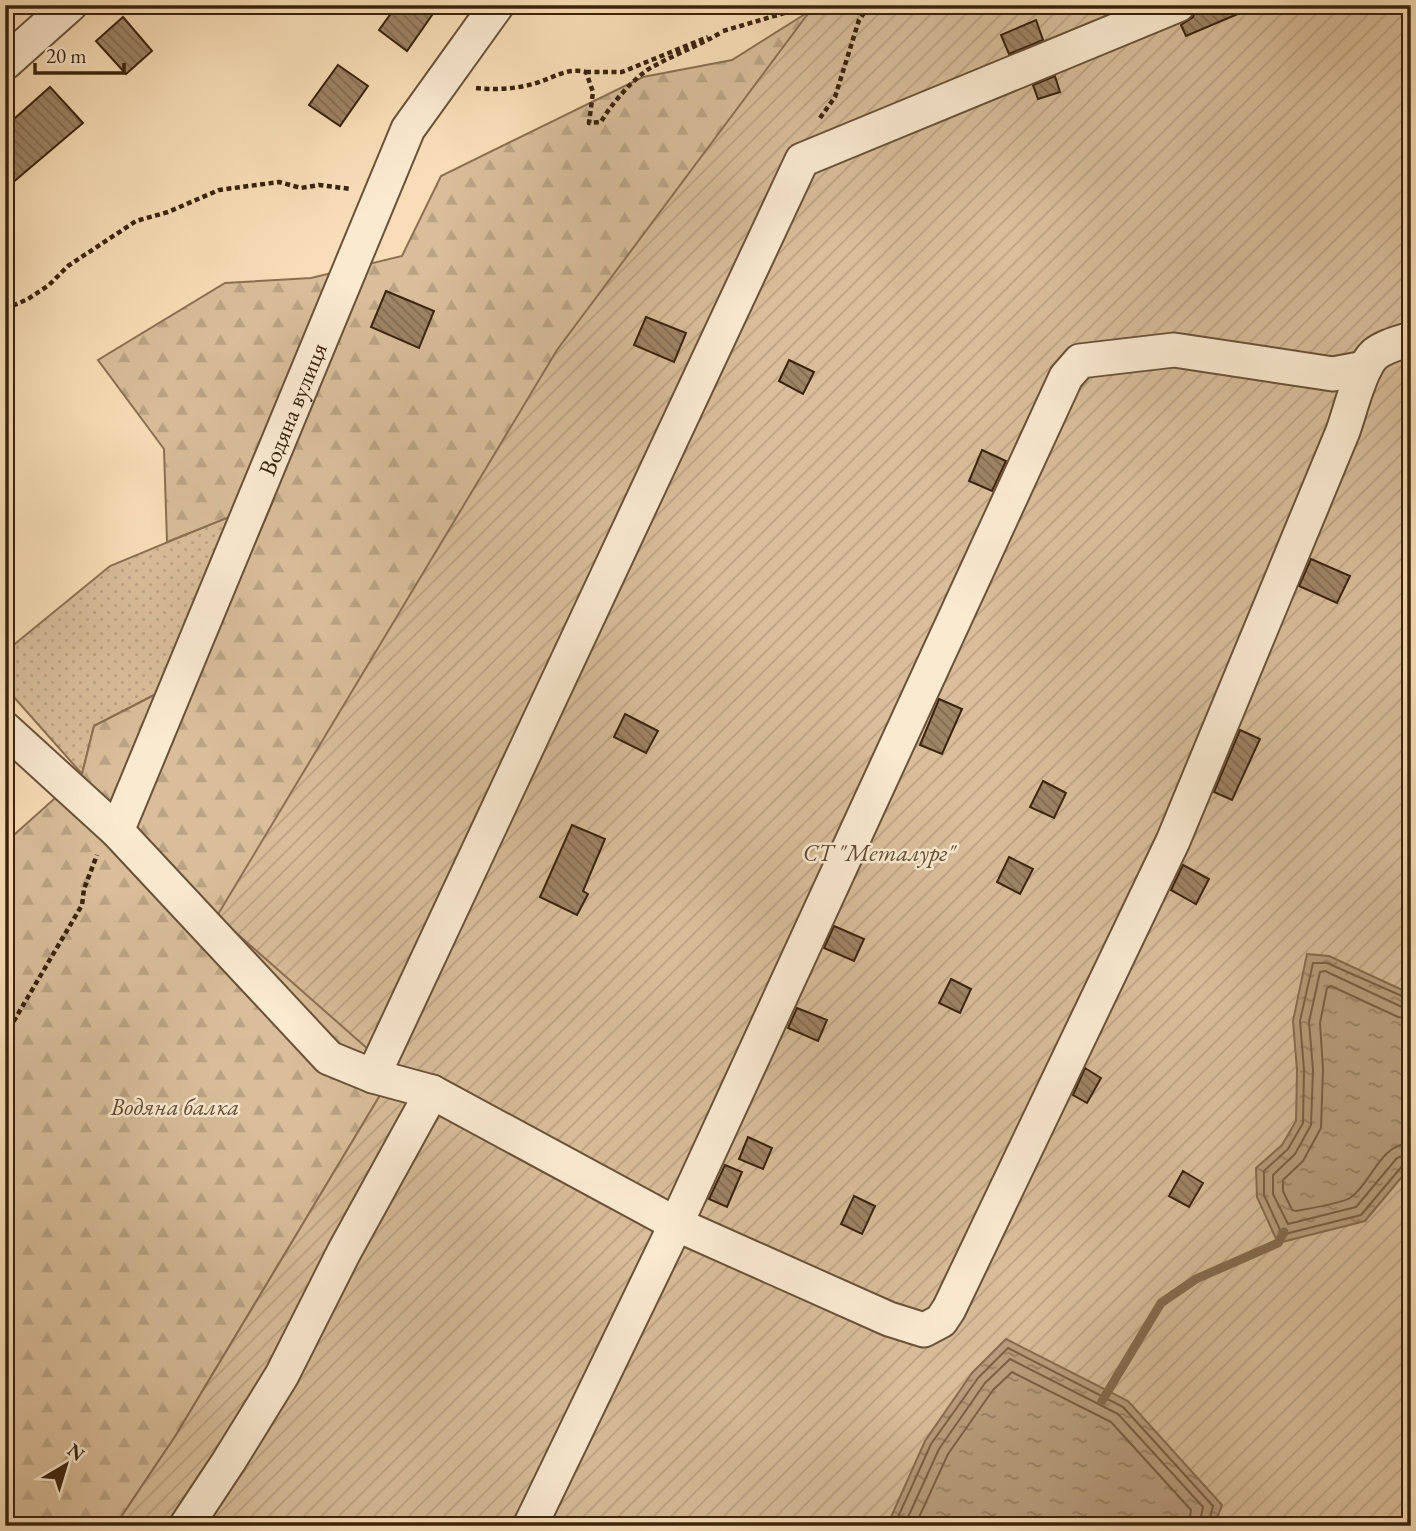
<svg xmlns="http://www.w3.org/2000/svg" width="1416" height="1531" font-family="'EB Garamond',serif">
	<style>
		.grass { fill: url(#grass-dots); stroke: #8a7054; stroke-width: 2 }
		.forest { fill: url(#forest-firs); stroke: #8a7054; stroke-width: 2 }
		.garden { fill: url(#garden-furrows); stroke: #8a7054; stroke-width: 2 }
		.water { fill: url(#water-ripples); stroke: #866d50; stroke-width: 2 }
		.lines { fill: none; stroke-linecap: round; stroke-linejoin: round }
		.shore { stroke: #7a6045; stroke-width: 2 }
		.stream { stroke: #866d50; stroke-width: 9 }
		.building { fill: url(#building-back-hatch); stroke: #3b230d; stroke-width: 2 }
		.minor-casing { stroke: #6a5238; stroke-width: 37 }
		.path { stroke: #3b230d; stroke-width: 4.5; stroke-dasharray: 5 3.5; stroke-linecap: butt }
		.minor { stroke: #faead0; stroke-width: 33 }
		.labels { text-anchor: middle; dominant-baseline: central; stroke-width: 5; stroke-linejoin: round; paint-order: stroke }
		.street-label { font-size: 24px; fill: #3b230d; stroke: #faead0 }
		.park-label { font-size: 24px; font-style: italic; fill: #624a30; stroke: #faead0 }
	</style>
	<defs>
		<pattern id="grass-dots" width="8" height="8" patternUnits="userSpaceOnUse" patternTransform="scale(1.75)"><rect width="8" height="8" fill="#d8be9a"/><path d="M2 2h.1M6 6h.1" fill="none" stroke="#baa384" stroke-width="1.8" stroke-linecap="round"/></pattern>
		<pattern id="forest-firs" width="22" height="20" patternUnits="userSpaceOnUse" patternTransform="scale(1.75)"><rect width="22" height="20" fill="#d8be9a"/><path d="M5 1l3.5 6h-7zM16 11l3.5 6h-7z" fill="#baa384"/></pattern>
		<pattern id="garden-furrows" width="10" height="10" patternUnits="userSpaceOnUse" patternTransform="scale(1.75)"><rect width="10" height="10" fill="#d8be9a"/><path d="M-1 1l2-2M0 10L10 0M9 11l2-2" fill="none" stroke="#baa384"/></pattern>
		<pattern id="water-ripples" width="26" height="14" patternUnits="userSpaceOnUse" patternTransform="scale(1.75)"><rect width="26" height="14" fill="#b89e7d"/><path d="M2 4q2-2 4 0t4 0M15 11q2-2 4 0t4 0" fill="none" stroke="#978065"/></pattern>
		<pattern id="building-back-hatch" width="6" height="6" patternUnits="userSpaceOnUse" patternTransform="scale(1.75)"><rect width="6" height="6" fill="#9d8465"/><path d="M-1 5l2 2M0 0l6 6M5-1l2 2" fill="none" stroke="#816c52"/></pattern>
	</defs>
	<rect width="100%" height="100%" fill="#f8deb7"/>
	<filter id="stains"><feTurbulence type="fractalNoise" baseFrequency=".00286" numOctaves="4"/><feColorMatrix values="0 0 0 0 .2 0 0 0 0 .09 0 0 0 0 .02 0 0 0 .5 -.17"/></filter>
	<radialGradient id="worn" r=".72"><stop offset=".6" stop-color="#630" stop-opacity="0"/><stop offset="1" stop-color="#630" stop-opacity=".3"/></radialGradient>
	<path class="grass" d="M274 498 199 672 94 726 82 774 5 687V652L110 566Z"/>
	<path class="forest" d="M810 11 817 115 394 1072 176 1435 115 1526H5V843L82 774 94 726 199 672 274 499 167 542 164 449 98 360 225 283 311 278 402 256 441 176 643 77 732 60Z"/>
	<path class="garden" d="M823 5H1411V1526H115L176 1435 394 1072 217 916 557 350 810 11Z"/>
	<path class="water" d="M1307 954 1329 956 1411 994V1166L1365 1221 1278 1243 1257 1197 1256 1168 1282 1145 1296 1121 1297 1070 1293 1021Z
		M1006 1339 1128 1401 1222 1505 1214 1526H887L925 1441 972 1373Z"/>
	<g class="lines">
		<path class="shore" d="M1411 1000 1327 963H1313L1300 1021 1304 1070 1303 1123 1288 1149 1264 1171V1195L1281 1232 1285 1234 1361 1215 1403 1165 1411 1162
			M1411 1008 1402 1007 1325 971 1320 972 1309 1022 1313 1070 1311 1125 1295 1154 1273 1175V1194L1288 1224 1356 1207 1397 1158 1411 1153
			M1411 1019 1398 1017 1331 986 1327 988 1320 1023 1323 1069 1321 1128 1303 1161 1283 1180V1191L1292 1210 1296 1211C1307 1209 1342 1203 1350 1198 1372 1183 1379 1144 1411 1143
			M894 1526 931 1444 978 1378 1008 1348 1123 1407 1213 1506 1208 1526
			M904 1526 939 1449 985 1383 1010 1359 1118 1414 1203 1507 1199 1526
			M915 1526 948 1454 993 1390 1012 1372 1111 1422 1191 1510 1189 1526"/>
		<path class="stream" d="M1102 1401 1161 1303 1196 1279 1278 1243 1284 1232"/>
	</g>
	<path class="building" d="M397 5H439L407 51 379 30Z
		M1197 5H1259L1186 36 1181 25 1193 17Z
		M123 17 152 51 126 74 96 41Z
		M1036 20 1043 40 1009 54 1001 35Z
		M338 65 368 86 340 126 309 105Z
		M1055 76 1060 92 1038 99 1033 85Z
		M50 87 83 123 5 189V127Z
		M386 291 434 311 419 348 371 327Z
		M646 317 686 333 674 362 634 345Z
		M789 360 814 372 803 394 779 381Z
		M982 450 1006 461 992 491 969 481Z
		M1311 559 1350 576 1337 603 1299 586Z
		M939 699 962 709 942 754 920 745Z
		M625 714 658 731 646 753 614 737Z
		M1240 730 1260 739 1232 800 1214 792Z
		M1043 781 1066 793 1054 818 1030 807Z
		M572 825 605 839 583 891 588 894 577 915 540 897Z
		M1009 857 1033 869 1020 894 997 882Z
		M1183 865 1209 879 1196 904 1171 890Z
		M834 926 864 939 854 961 824 948Z
		M951 979 971 989 960 1013 939 1003Z
		M797 1008 827 1020 818 1041 788 1028Z
		M1085 1068 1101 1078 1087 1103 1073 1095Z
		M748 1137 772 1148 763 1169 739 1159Z
		M725 1165 742 1172 727 1207 709 1199Z
		M1183 1171 1203 1183 1189 1207 1169 1196Z
		M854 1196 875 1206 862 1234 841 1224Z"/>
	<g class="lines">
		<g class="minor-casing">
			<g id="minor">
				<path d="M5 63 70 5"/>
				<path d="M5 729 117 831 329 1058 373 1076 432 1092 676 1224 889 1319 924 1330 941 1321 949 1309 1173 841 1343 431C1350 412 1360 367 1375 354 1385 346 1399 343 1411 339"/>
				<path id="s1" d="M117 831 408 129 497 5"/>
				<path d="M373 1076 802 160 1178 5"/>
				<path d="M186 1526 229 1461 282 1375 344 1252 432 1092"/>
				<path d="M530 1526 676 1224 1066 377 1080 361 1174 350 1333 374 1365 368"/>
			</g>
		</g>
		<path class="path" d="M723 31 812 5
			M586 72H622L708 37
			M476 88C494 90 515 89 533 84 552 79 566 67 586 72L593 92 589 123 601 122C611 104 636 75 654 66 676 54 700 45 722 32
			M820 118 835 97 859 20 870 5
			M5 309 28 299 49 285 68 266 136 221 168 212 219 190 279 182 301 188 319 185 351 189
			M5 1036 82 905 84 889 97 855"/>
		<use href="#minor" class="minor"/>
	</g>
	<g class="labels">
		<g class="street-label">
			<text stroke="none"><textPath href="#s1" startOffset="457">Водяна вулиця</textPath></text>
		</g>
		<g class="park-label">
			<text x="879" y="852">СТ "Металург"</text>
			<text x="175" y="1106">Водяна балка</text>
		</g>
	</g>
	<rect width="1416" height="1531" fill="none" stroke="#f8deb7" stroke-width="28"/>
	<rect x="7" y="7" width="1402" height="1517" fill="none" stroke="#3b230d" stroke-width="3.5"/>
	<rect x="14" y="14" width="1388" height="1503" fill="none" stroke="#3b230d" stroke-width="2"/>
	<g transform="translate(66 1465) rotate(38)" stroke="#faead0" stroke-width="5" paint-order="stroke">
	<path d="M0-5L12 26L0 18L-12 26Z" fill="#3b230d"/>
	<text y="-10" font-size="19" font-weight="bold" text-anchor="middle" fill="#3b230d">N</text>
	</g>
	<path d="M35 63v10h89v-10" fill="none" stroke="#3b230d" stroke-width="3.5"/>
	<text x="46" y="63" font-size="21" fill="#3b230d" stroke="#faead0" stroke-width="5" paint-order="stroke">20 m</text>
	<rect width="100%" height="100%" filter="url(#stains)"/>
	<rect width="100%" height="100%" fill="url(#worn)"/>
</svg>
